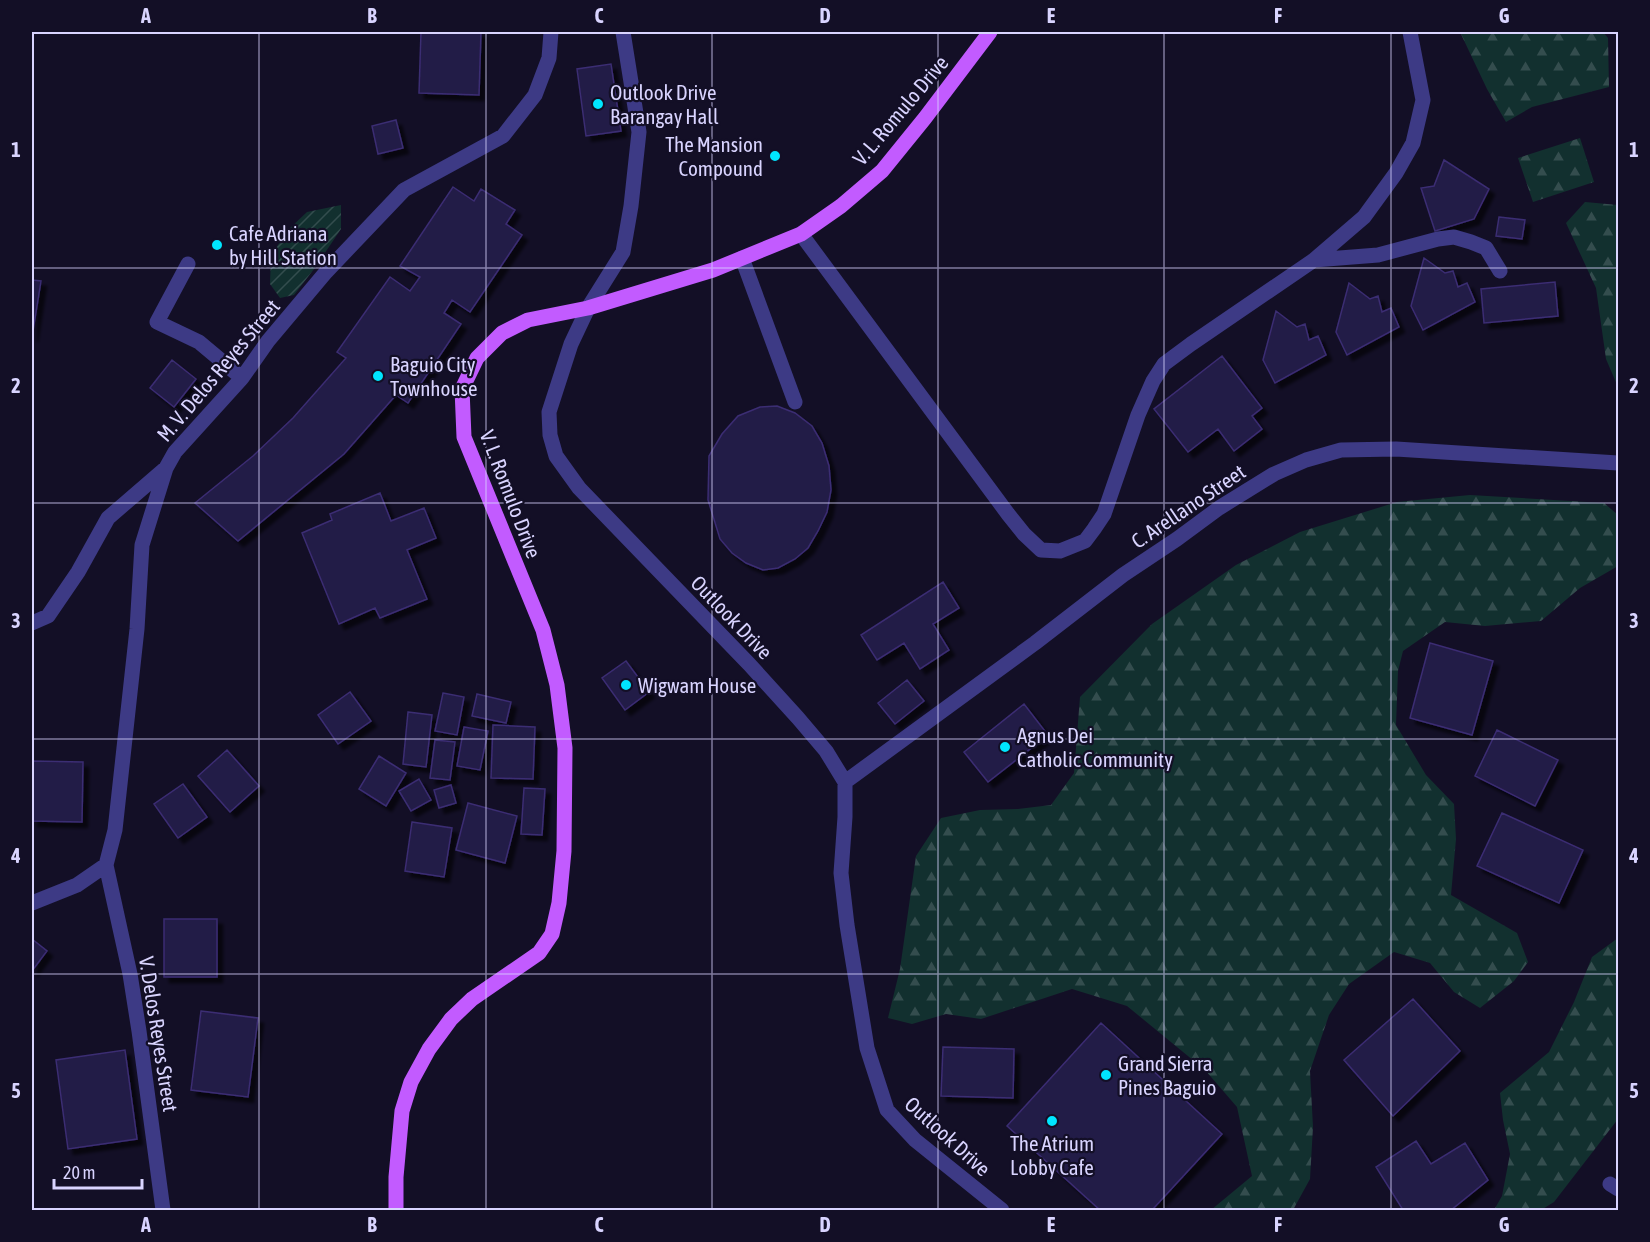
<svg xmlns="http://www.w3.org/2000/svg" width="1650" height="1242" font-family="'Asap Condensed',sans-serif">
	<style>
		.forest { fill: url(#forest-firs) }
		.garden { fill: url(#garden-furrows) }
		.building { fill: #241b47; stroke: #3b2d73; stroke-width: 1.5; filter: url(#shadow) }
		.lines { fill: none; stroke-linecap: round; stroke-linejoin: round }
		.minor { stroke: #3d3a85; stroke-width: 15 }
		.major { stroke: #c25bff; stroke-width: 15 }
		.grid { fill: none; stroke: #d9d4ff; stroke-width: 1.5; stroke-opacity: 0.55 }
		.poi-dot { fill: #00e5ff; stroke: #130f26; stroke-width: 2 }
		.labels { text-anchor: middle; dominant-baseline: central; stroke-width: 4.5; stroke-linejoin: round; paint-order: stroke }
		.poi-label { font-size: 21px; fill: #d9d4ff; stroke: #130f26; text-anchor: start }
		.street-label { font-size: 21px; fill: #d9d4ff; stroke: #130f26 }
		.neatline { fill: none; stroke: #d9d4ff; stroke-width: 2 }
		.grid-label { font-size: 20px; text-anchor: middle; font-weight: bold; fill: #d9d4ff }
	</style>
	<defs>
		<pattern id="forest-firs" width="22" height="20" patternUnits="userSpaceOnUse" patternTransform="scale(1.5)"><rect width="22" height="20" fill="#12302f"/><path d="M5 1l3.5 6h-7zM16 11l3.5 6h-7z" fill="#344d4e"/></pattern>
		<pattern id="garden-furrows" width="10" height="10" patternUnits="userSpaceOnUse" patternTransform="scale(1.5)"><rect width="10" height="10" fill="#12302f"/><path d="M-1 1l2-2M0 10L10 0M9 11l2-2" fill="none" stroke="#344d4e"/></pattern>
		<filter id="shadow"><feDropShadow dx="5.5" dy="5.5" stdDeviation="1.5" flood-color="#0009"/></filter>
	</defs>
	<rect width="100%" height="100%" fill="#130f26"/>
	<path class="forest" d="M1460 32H1603L1608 38 1609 87 1532 107 1506 122 1487 89Z
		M1580 138 1594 182 1533 202 1518 158Z
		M1585 202 1618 205V387L1606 359 1596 288 1566 223Z
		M1470 495 1604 503 1618 515V566L1580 588 1541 621 1485 626 1445 622 1403 651 1398 671 1396 725 1426 775 1454 804 1456 839 1451 895 1517 933 1528 962 1514 981 1480 1008 1454 992 1430 963 1394 952 1349 984 1329 1015 1310 1071 1313 1127 1310 1179 1293 1210H1211L1252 1176 1237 1107 1205 1070 1127 1006 1072 989 981 1019 946 1014 912 1024 888 1018 900 969 916 856 941 818 980 810 1018 809 1051 805 1074 773 1080 697 1152 624 1236 565 1300 532 1397 502Z
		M1618 938V1119L1554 1202 1541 1210H1494L1502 1196 1510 1154 1503 1120 1500 1093 1549 1052 1574 1002 1592 957Z"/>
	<path class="garden" d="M341 205V229L314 269 294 295 280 298 270 284 271 255 289 229 307 212Z"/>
	<path class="building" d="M421 32H481L479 95 419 93Z
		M611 64 621 131 586 136 577 69Z
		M396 120 403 148 378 154 372 126Z
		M1444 160 1489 189 1474 219 1435 231 1421 188 1434 186Z
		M453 187 474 201 481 189 515 210 506 224 522 235 470 312 452 300 444 313 461 324 408 403 396 395 344 454 238 541 195 503 253 456 293 418 346 358 337 352 390 277 410 291 420 277 400 266Z
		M1499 217 1525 220 1522 239 1496 236Z
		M1424 258 1445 273 1453 271 1458 287 1467 283 1475 302 1423 330 1411 306Z
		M32 280 41 281 32 337Z
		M1555 282 1558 316 1484 323 1481 289Z
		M1349 283 1370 299 1378 296 1382 312 1391 308 1399 327 1347 355 1336 332Z
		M1276 311 1297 327 1305 324 1309 340 1318 336 1326 355 1275 383 1263 360Z
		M1222 356 1262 408 1252 416 1262 429 1234 451 1218 429 1188 452 1154 409Z
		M172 360 196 379 174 407 150 388Z
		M777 406 795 413 812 426 822 443 829 466 831 490 827 512 818 531 808 548 795 559 778 568 763 570 746 563 732 553 720 539 708 500 709 456 722 434 738 416 760 407Z
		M380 493 391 521 424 508 436 538 407 550 427 599 380 618 375 608 339 624 302 533 332 520 330 514Z
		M943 582 959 608 933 624 949 650 920 669 904 643 877 660 861 635Z
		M1430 643 1493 661 1472 735 1410 718Z
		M626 661 649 692 625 710 602 678Z
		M907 680 924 701 895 724 878 703Z
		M350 692 371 721 338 744 318 715Z
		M443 693 464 697 457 735 435 731Z
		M477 694 511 702 506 723 472 716Z
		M1024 704 1048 735 988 782 964 752Z
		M408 712 432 715 426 767 403 764Z
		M493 725 535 727 533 779 491 778Z
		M464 727 488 731 480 770 457 766Z
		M1497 730 1558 760 1535 806 1475 776Z
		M435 740 455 742 450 780 430 778Z
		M227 750 259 786 230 812 198 776Z
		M379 756 406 773 386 806 359 789Z
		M32 761 83 762 82 822 32 821Z
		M419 779 431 800 411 811 399 791Z
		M183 784 207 817 178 838 154 804Z
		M451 785 456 803 439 808 434 790Z
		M524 788 545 789 542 835 521 834Z
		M468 803 517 816 505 863 456 850Z
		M1502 813 1583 850 1559 903 1477 866Z
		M412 822 452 828 444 877 405 871Z
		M164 919H217V977H164Z
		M32 939 47 951 32 971Z
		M1413 999 1460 1051 1393 1116 1344 1060Z
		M201 1011 258 1018 248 1097 191 1090Z
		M1101 1023 1222 1134 1152 1210H1100L1007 1126Z
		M943 1047 1014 1049 1013 1098 941 1096Z
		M125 1050 137 1139 68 1149 56 1060Z
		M1416 1141 1431 1164 1465 1143 1488 1180 1451 1210H1403L1376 1167Z"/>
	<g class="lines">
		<path class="minor" d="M623 32 639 132 631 206 623 252 588 308 571 344 549 412 550 435 556 456 579 488 749 664 798 718 826 751 845 782V817L841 873 847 925 867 1048 887 1110 915 1140 1002 1210
			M801 234 1008 514 1024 534 1041 550 1060 551 1085 541 1094 529 1104 514 1138 415 1153 381 1164 364 1191 344 1314 260 1364 217 1396 173 1413 143 1423 100 1410 32
			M742 258 795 402
			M1314 260 1378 255 1438 239 1454 237 1471 242 1486 248 1500 271
			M188 264 157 322 199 342 242 378
			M32 623 48 616 78 572 108 518 166 468
			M845 782 1035 643 1123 575 1177 539 1219 508 1274 474 1306 460 1341 450 1396 449 1618 463
			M106 865 130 974 139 1031 163 1210
			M32 903 77 885 106 865 115 830 137 629 142 545 166 468 175 452 242 378 268 341 326 272 404 190 503 136 535 95 549 58 551 32
			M1610 1184 1618 1189"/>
		<path class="major" d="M396 1210V1177L402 1111 411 1082 429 1049 451 1019 472 999 539 953 552 934 559 903 564 851 565 748 557 685 543 630 464 437 462 389 477 358 502 333 528 320 588 308 713 270 801 234 841 206 882 171 925 118 990 32"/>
	</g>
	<path class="grid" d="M259 32V1210M486 32V1210M712 32V1210M938 32V1210M1164 32V1210M1391 32V1210M32 268H1618M32 503H1618M32 739H1618M32 974H1618"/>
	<g class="poi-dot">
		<circle cx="598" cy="104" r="6"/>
		<circle cx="775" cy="156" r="6"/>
		<circle cx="217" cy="245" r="6"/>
		<circle cx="378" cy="376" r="6"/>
		<circle cx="626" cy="685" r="6"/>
		<circle cx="1005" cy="747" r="6"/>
		<circle cx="1106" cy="1075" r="6"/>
		<circle cx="1052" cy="1121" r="6"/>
	</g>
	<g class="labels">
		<g class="poi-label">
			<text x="610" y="92">Outlook Drive<tspan x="610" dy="24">Barangay Hall</tspan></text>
			<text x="763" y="144" text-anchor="end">The Mansion<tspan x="763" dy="24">Compound</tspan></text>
			<text x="229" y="233">Cafe Adriana<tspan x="229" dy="24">by Hill Station</tspan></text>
			<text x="390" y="364">Baguio City<tspan x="390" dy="24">Townhouse</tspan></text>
			<text x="638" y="685">Wigwam House</text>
			<text x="1017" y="735">Agnus Dei<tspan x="1017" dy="24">Catholic Community</tspan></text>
			<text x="1118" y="1063">Grand Sierra<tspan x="1118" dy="24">Pines Baguio</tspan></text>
			<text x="1052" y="1143" text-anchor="middle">The Atrium<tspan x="1052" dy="24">Lobby Cafe</tspan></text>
		</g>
		<g class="street-label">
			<text transform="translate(900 110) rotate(-50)">V. L. Romulo Drive</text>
			<text transform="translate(218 370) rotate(-50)">M. V. Delos Reyes Street</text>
			<text transform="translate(511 494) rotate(69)">V. L. Romulo Drive</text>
			<text transform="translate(1188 506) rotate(-34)">C. Arellano Street</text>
			<text transform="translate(732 617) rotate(46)">Outlook Drive</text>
			<text transform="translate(159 1034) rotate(81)">V. Delos Reyes Street</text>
			<text transform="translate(948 1136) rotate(42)">Outlook Drive</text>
		</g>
	</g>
	<rect width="1650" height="1242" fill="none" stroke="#130f26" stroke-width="66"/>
	<path d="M54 1179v9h88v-9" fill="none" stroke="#d9d4ff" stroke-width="3"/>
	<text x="63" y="1179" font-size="18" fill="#d9d4ff" stroke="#130f26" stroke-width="4.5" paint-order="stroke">20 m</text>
	<rect x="33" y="33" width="1584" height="1176" class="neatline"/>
	<g class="grid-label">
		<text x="146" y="23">A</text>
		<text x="372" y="23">B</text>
		<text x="599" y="23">C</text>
		<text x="825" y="23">D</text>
		<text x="1051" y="23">E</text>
		<text x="1278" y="23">F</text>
		<text x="1504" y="23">G</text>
		<text x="16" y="157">1</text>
		<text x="1634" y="157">1</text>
		<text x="16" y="393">2</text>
		<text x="1634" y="393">2</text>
		<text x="16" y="628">3</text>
		<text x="1634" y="628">3</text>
		<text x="16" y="863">4</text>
		<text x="1634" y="863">4</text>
		<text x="16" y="1098">5</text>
		<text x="1634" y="1098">5</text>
		<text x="146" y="1232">A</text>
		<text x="372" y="1232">B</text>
		<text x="599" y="1232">C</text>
		<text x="825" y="1232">D</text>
		<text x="1051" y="1232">E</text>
		<text x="1278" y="1232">F</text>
		<text x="1504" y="1232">G</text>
	</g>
</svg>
